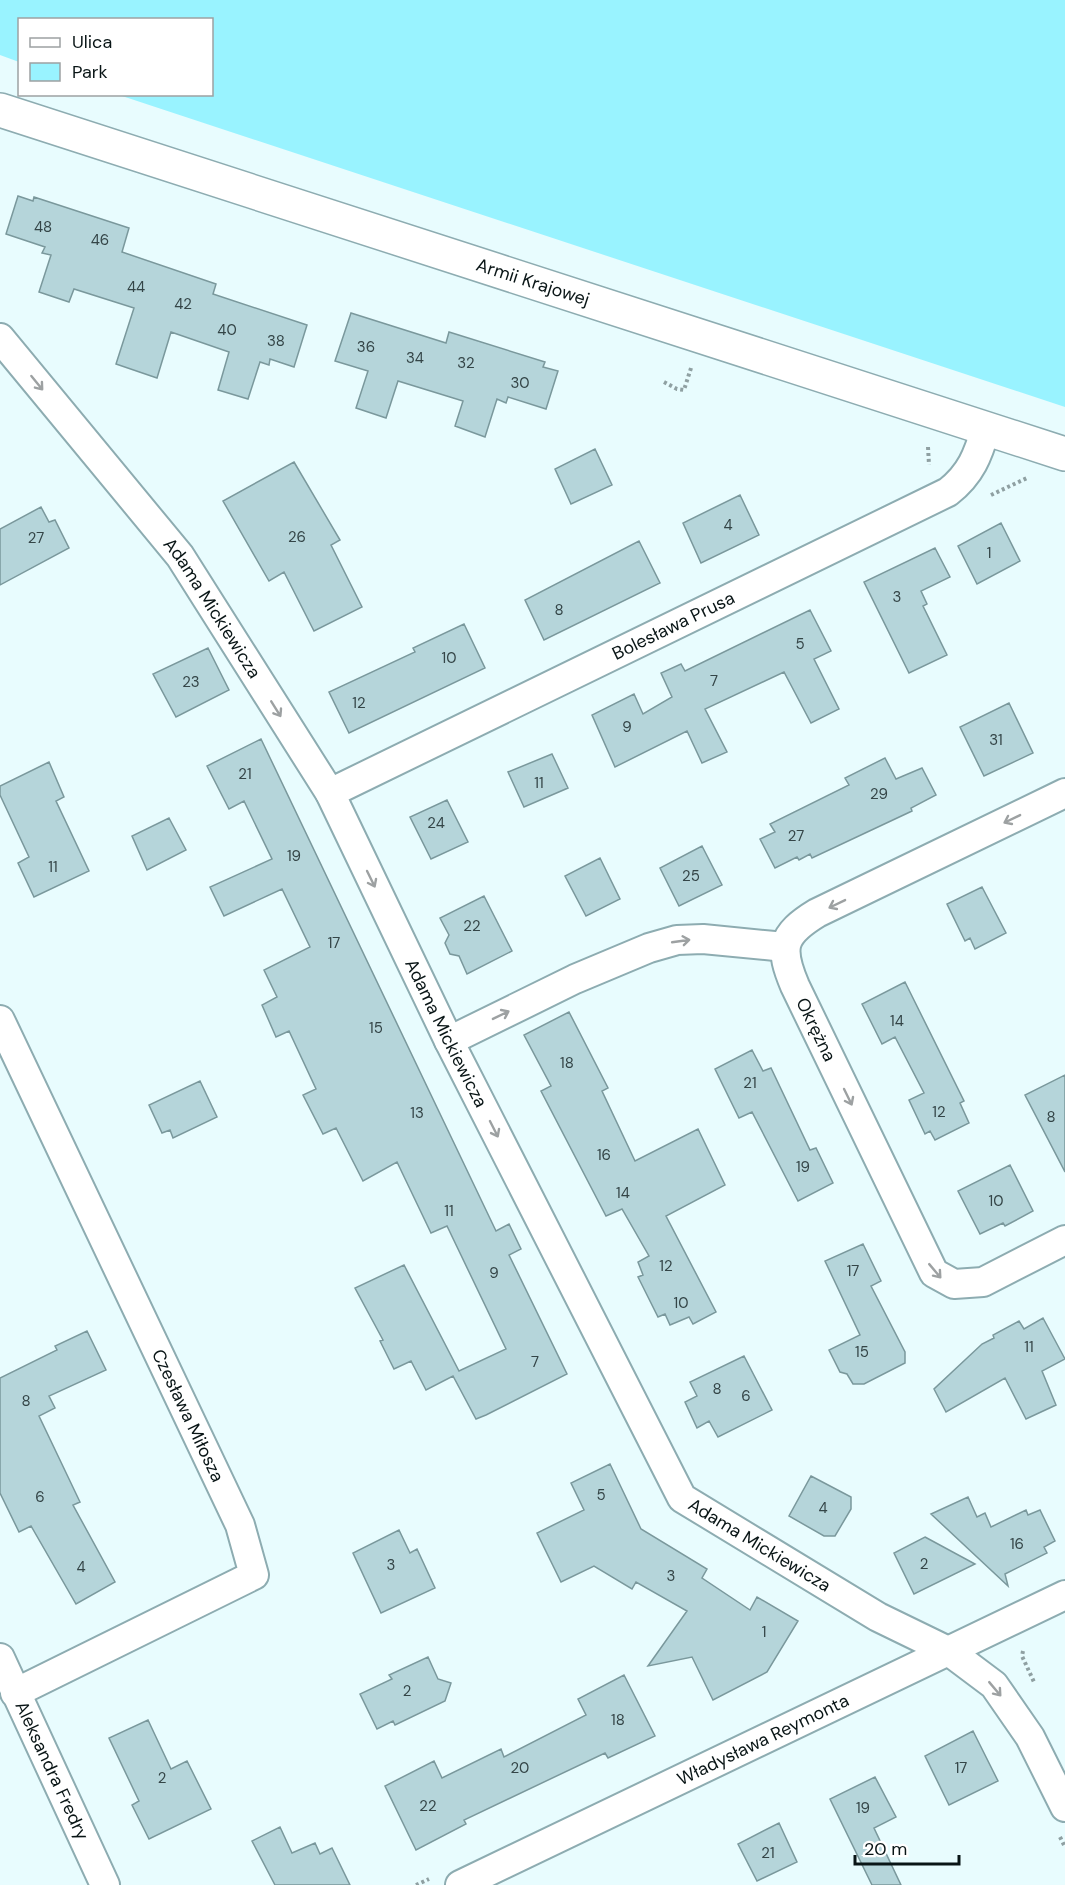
<svg xmlns="http://www.w3.org/2000/svg" width="1065" height="1885" font-family="'DM Sans',sans-serif">
	<style>
		.green { fill: #99f3ff }
		.building { fill: #b5d5da; stroke: #7a989c; stroke-width: 1.5 }
		.lines { fill: none; stroke-linecap: round; stroke-linejoin: round }
		.minor-casing { stroke: #8dacb1; stroke-width: 32 }
		.tertiary-casing { stroke: #8dacb1; stroke-width: 36 }
		.path { stroke: #8fa0a2; stroke-width: 4; stroke-dasharray: 3 3; stroke-linecap: butt }
		.minor { stroke: #fff; stroke-width: 28 }
		.tertiary { stroke: #fff; stroke-width: 33 }
		.oneway { stroke: #9da1a2 }
		.labels { text-anchor: middle; dominant-baseline: central; stroke-width: 6; stroke-linejoin: round; paint-order: stroke }
		.number-label { font-size: 15px; fill: #344547 }
		.street-label { font-size: 18px; fill: #091516; stroke: #fff }
	</style>
	<rect width="100%" height="100%" fill="#e8fcfe"/>
	<path class="green" d="M0 0H1065V407L119 95 212 94V20H20L19 62 0 55Z"/>
	<path class="building" d="M18 196 33 201 34 197 129 228 122 252 216 284 213 294 307 325 294 367 270 359 269 365 260 362 248 399 218 390 229 352 171 332 157 378 116 364 134 308 74 289 69 302 39 292 51 255 42 253 45 247 6 234Z
		M351 313 446 343 449 332 545 362 543 367 558 371 546 409 508 397 506 403 497 399 485 437 455 426 463 401 398 381 386 418 356 408 368 371 335 361Z
		M595 449 612 485 571 504 555 469Z
		M294 462 340 540 331 545 362 607 314 631 284 572 269 581 223 501Z
		M740 495 759 535 701 563 683 523Z
		M41 507 49 522 55 520 69 548 0 585V529Z
		M1001 523 1020 561 977 584 958 546Z
		M639 541 660 583 544 640 525 600Z
		M935 548 950 577 921 591 927 604 923 606 947 655 909 673 864 582Z
		M810 610 831 651 814 659 839 709 811 723 784 672 705 709 727 752 702 763 687 731 615 767 592 715 634 694 643 714 672 697 661 673 681 664 685 671Z
		M464 624 485 668 349 733 329 692 415 652 413 648Z
		M208 648 229 690 176 717 153 674Z
		M1009 703 1033 753 984 776 960 727Z
		M261 739 496 1231 509 1224 521 1249 509 1255 567 1374 486 1415 476 1419 453 1376 426 1390 411 1361 394 1369 380 1341 383 1340 355 1288 404 1265 459 1371 506 1349 447 1226 431 1233 397 1162 363 1181 336 1128 323 1134 303 1095 316 1089 289 1031 276 1037 262 1005 277 997 264 970 310 947 282 889 224 916 210 887 272 859 244 801 229 809 207 766Z
		M552 754 568 788 524 807 508 772Z
		M885 758 896 779 922 768 936 795 911 808 912 811 812 858 810 854 799 860 797 857 775 868 760 839 775 832 770 824 849 785 845 778Z
		M49 762 64 797 56 801 89 871 34 897 18 863 29 857 0 795V786Z
		M447 800 468 842 431 859 410 817Z
		M169 818 186 850 147 870 132 836Z
		M702 846 722 885 679 906 660 868Z
		M600 858 620 899 586 916 565 876Z
		M982 887 1006 933 975 949 970 938 965 941 947 904Z
		M484 896 512 951 467 974 459 956 450 954 445 943 449 935 440 918Z
		M905 982 964 1101 960 1103 969 1123 935 1140 930 1131 925 1134 909 1100 924 1093 895 1037 882 1044 862 1004Z
		M569 1012 608 1088 602 1091 635 1161 698 1129 725 1185 666 1216 716 1312 693 1324 689 1317 670 1325 665 1314 658 1317 638 1277 643 1275 638 1262 649 1256 622 1209 606 1216 541 1091 551 1086 524 1035Z
		M752 1050 763 1071 771 1068 810 1150 816 1148 833 1183 798 1201 752 1112 739 1118 715 1069Z
		M1065 1075V1172L1025 1095Z
		M200 1081 217 1117 173 1138 170 1130 162 1133 149 1105Z
		M1010 1165 1033 1211 1005 1226 1003 1223 980 1234 958 1191Z
		M863 1244 881 1281 871 1286 905 1352V1363L864 1384H853L847 1374 840 1372 829 1350 860 1335 825 1261Z
		M1043 1318 1065 1359 1042 1371 1056 1405 1026 1419 1005 1378 946 1412 934 1389 982 1344 994 1338 993 1335 1019 1321 1024 1329Z
		M87 1331 106 1370 49 1396 55 1408 39 1416 80 1502 73 1505 115 1582 76 1604 31 1526 19 1532 0 1493V1378L57 1350 55 1346Z
		M744 1356 772 1410 718 1437 709 1421 697 1428 685 1402 697 1396 690 1382Z
		M610 1464 641 1529 707 1569 702 1578 750 1610 757 1597 798 1621 767 1672 713 1700 692 1657 648 1666 687 1611 636 1582 632 1589 594 1566 561 1582 537 1533 584 1510 571 1483Z
		M811 1476 851 1497V1509L835 1536H824L789 1516Z
		M968 1497 977 1517 985 1513 991 1527 1026 1510 1028 1515 1040 1510 1055 1541 1044 1547 1047 1553 1005 1574 1008 1586 931 1514Z
		M399 1530 410 1553 417 1549 435 1588 381 1613 353 1553Z
		M925 1537 975 1564 914 1594 894 1553Z
		M428 1657 438 1679 451 1683 445 1701 395 1725 393 1721 377 1729 360 1694 392 1679 389 1675Z
		M624 1675 655 1736 608 1758 605 1753 464 1820 466 1824 416 1850 385 1786 434 1761 442 1778 501 1749 504 1757 586 1715 578 1699Z
		M148 1720 171 1769 187 1761 211 1809 149 1839 132 1805 139 1801 109 1738Z
		M973 1731 998 1781 949 1805 925 1756Z
		M875 1777 896 1817 874 1828 901 1885H872L830 1799Z
		M779 1823 797 1862 757 1881 738 1844Z
		M280 1827 292 1853 315 1843 320 1854 332 1848 350 1885H275L252 1841Z"/>
	<g class="lines">
		<g class="minor-casing">
			<g id="minor">
				<path id="s1" d="M0 338 180 556 330 793 449 1041 682 1498 878 1617 950 1652 994 1685 1030 1737 1065 1807"/>
				<path id="s2" d="M330 793 948 492C971 474 978 455 986 428"/>
				<path id="s3" d="M1065 793 817 913C781 935 779 948 795 986L934 1273 954 1284 983 1282 1065 1240"/>
				<path id="s4" d="M0 1020 240 1525 254 1575 15 1693"/>
				<path d="M449 1041 575 979 649 948 677 940 703 939 785 947"/>
				<path id="s5" d="M0 1658 105 1885"/>
				<path id="s6" d="M460 1885 1065 1595"/>
			</g>
		</g>
		<g class="tertiary-casing">
			<g id="tertiary">
				<path id="s7" d="M0 110 1065 454"/>
			</g>
		</g>
		<path class="path" d="M664 382 677 389 684 390 691 368
			M928 447 929 465
			M991 495 1027 478
			M1023 1651 1022 1656 1034 1682
			M1060 1837 1065 1847
			M416 1885 429 1879"/>
		<use href="#minor" class="minor"/>
		<use href="#tertiary" class="tertiary"/>
	</g>
	<defs><path id="oneway-shaft" d="M-6 0H5M1.5-3L5.5 0L1.5 3" fill="none" stroke-width="1.6" stroke-linecap="round" stroke-linejoin="round" transform="scale(1.5)"/></defs>
	<g class="oneway">
		<use href="#oneway-shaft" transform="translate(37 383) rotate(51)"/>
		<use href="#oneway-shaft" transform="translate(276 709) rotate(58)"/>
		<use href="#oneway-shaft" transform="translate(1012 819) rotate(154)"/>
		<use href="#oneway-shaft" transform="translate(371 879) rotate(64)"/>
		<use href="#oneway-shaft" transform="translate(837 904) rotate(154)"/>
		<use href="#oneway-shaft" transform="translate(681 941) rotate(-8)"/>
		<use href="#oneway-shaft" transform="translate(501 1015) rotate(-26)"/>
		<use href="#oneway-shaft" transform="translate(848 1097) rotate(64)"/>
		<use href="#oneway-shaft" transform="translate(494 1129) rotate(63)"/>
		<use href="#oneway-shaft" transform="translate(935 1271) rotate(50)"/>
		<use href="#oneway-shaft" transform="translate(995 1689) rotate(50)"/>
	</g>
	<g class="labels">
		<g class="number-label">
			<text x="43" y="227">48</text>
			<text x="100" y="240">46</text>
			<text x="136" y="287">44</text>
			<text x="183" y="304">42</text>
			<text x="227" y="330">40</text>
			<text x="276" y="341">38</text>
			<text x="366" y="347">36</text>
			<text x="415" y="358">34</text>
			<text x="466" y="363">32</text>
			<text x="520" y="383">30</text>
			<text x="728" y="525">4</text>
			<text x="297" y="537">26</text>
			<text x="36" y="538">27</text>
			<text x="989" y="553">1</text>
			<text x="897" y="597">3</text>
			<text x="559" y="610">8</text>
			<text x="800" y="644">5</text>
			<text x="449" y="658">10</text>
			<text x="714" y="681">7</text>
			<text x="191" y="682">23</text>
			<text x="359" y="703">12</text>
			<text x="627" y="727">9</text>
			<text x="996" y="740">31</text>
			<text x="245" y="774">21</text>
			<text x="539" y="783">11</text>
			<text x="879" y="794">29</text>
			<text x="436" y="823">24</text>
			<text x="796" y="836">27</text>
			<text x="294" y="856">19</text>
			<text x="53" y="867">11</text>
			<text x="691" y="876">25</text>
			<text x="472" y="926">22</text>
			<text x="334" y="943">17</text>
			<text x="897" y="1021">14</text>
			<text x="376" y="1028">15</text>
			<text x="567" y="1063">18</text>
			<text x="750" y="1083">21</text>
			<text x="939" y="1112">12</text>
			<text x="417" y="1113">13</text>
			<text x="1051" y="1117">8</text>
			<text x="604" y="1155">16</text>
			<text x="803" y="1167">19</text>
			<text x="623" y="1193">14</text>
			<text x="996" y="1201">10</text>
			<text x="449" y="1211">11</text>
			<text x="666" y="1266">12</text>
			<text x="853" y="1271">17</text>
			<text x="494" y="1273">9</text>
			<text x="681" y="1303">10</text>
			<text x="1029" y="1347">11</text>
			<text x="862" y="1352">15</text>
			<text x="535" y="1362">7</text>
			<text x="717" y="1389">8</text>
			<text x="746" y="1396">6</text>
			<text x="26" y="1401">8</text>
			<text x="601" y="1495">5</text>
			<text x="40" y="1497">6</text>
			<text x="823" y="1508">4</text>
			<text x="1017" y="1544">16</text>
			<text x="924" y="1564">2</text>
			<text x="391" y="1565">3</text>
			<text x="81" y="1567">4</text>
			<text x="671" y="1576">3</text>
			<text x="764" y="1632">1</text>
			<text x="407" y="1691">2</text>
			<text x="618" y="1720">18</text>
			<text x="520" y="1768">20</text>
			<text x="961" y="1768">17</text>
			<text x="162" y="1778">2</text>
			<text x="428" y="1806">22</text>
			<text x="863" y="1808">19</text>
			<text x="768" y="1853">21</text>
		</g>
		<g class="street-label">
			<text stroke="none"><textPath href="#s7" startOffset="560">Armii Krajowej</textPath></text>
			<text stroke="none"><textPath href="#s1" startOffset="344">Adama Mickiewicza</textPath></text>
			<text stroke="none"><textPath href="#s2" startOffset="382">Bolesława Prusa</textPath></text>
			<text stroke="none"><textPath href="#s3" startOffset="412">Okrężna</textPath></text>
			<text stroke="none"><textPath href="#s1" startOffset="830">Adama Mickiewicza</textPath></text>
			<text stroke="none"><textPath href="#s4" startOffset="438">Czesława Miłosza</textPath></text>
			<text stroke="none"><textPath href="#s1" startOffset="1442">Adama Mickiewicza</textPath></text>
			<text stroke="none"><textPath href="#s6" startOffset="336">Władysława Reymonta</textPath></text>
			<text stroke="none"><textPath href="#s5" startOffset="124">Aleksandra Fredry</textPath></text>
		</g>
	</g>
	<rect x="18" y="18" width="195" height="78" fill="#ffffff" stroke="#9da1a2" stroke-width="1.5"/>
	<rect x="30" y="38" width="30" height="9" fill="#ffffff" stroke="#9da1a2" stroke-width="1.5"/>
	<text x="72" y="48" font-size="18" fill="#091516">Ulica</text>
	<rect x="30" y="63" width="30" height="18" fill="#99f3ff" stroke="#9da1a2" stroke-width="1.5"/>
	<text x="72" y="78" font-size="18" fill="#091516">Park</text>
	<path d="M855 1855v9h104v-9" fill="none" stroke="#091516" stroke-width="3"/>
	<text x="864" y="1855" font-size="18" fill="#091516" stroke="#ffffff" stroke-width="4.5" paint-order="stroke">20 m</text>
</svg>
